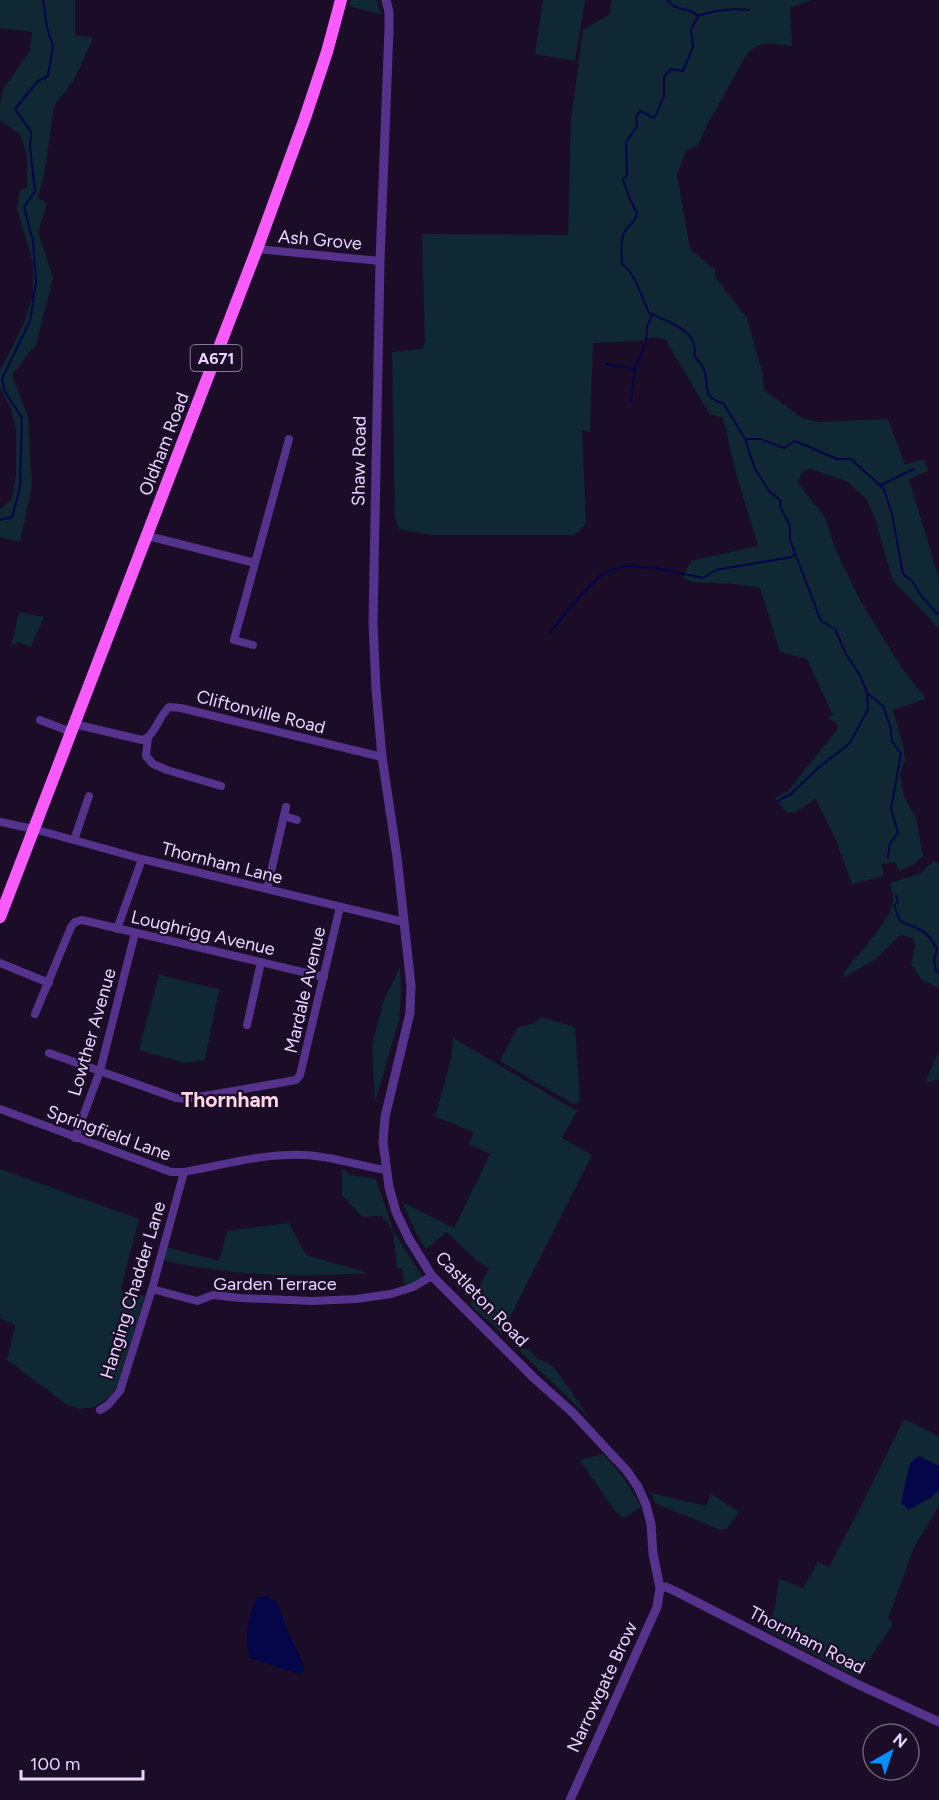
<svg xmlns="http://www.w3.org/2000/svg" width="939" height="1800" font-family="Figtree,sans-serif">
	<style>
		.green { fill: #0f2833 }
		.water { fill: #05064a }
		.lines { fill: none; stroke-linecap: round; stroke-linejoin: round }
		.stream { stroke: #05064a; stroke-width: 2 }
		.minor { stroke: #55338c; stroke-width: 8 }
		.tertiary { stroke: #55338c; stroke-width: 9 }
		.primary { stroke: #fa5bff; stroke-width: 12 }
		.labels { text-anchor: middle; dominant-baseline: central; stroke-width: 4.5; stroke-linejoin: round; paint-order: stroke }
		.shield { fill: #1b0d28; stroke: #aa98be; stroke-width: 1.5 }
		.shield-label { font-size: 16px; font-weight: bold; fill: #e8d4ff }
		.street-label { font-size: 18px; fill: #e8d4ff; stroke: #1b0d28 }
		.quarter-label { font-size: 21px; font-weight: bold; fill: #ffd6e2; stroke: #1b0d28 }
	</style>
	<rect width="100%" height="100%" fill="#1b0d28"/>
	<path class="green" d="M0 0H75V35L93 38 75 78 54 106 44 175 38 198 47 203 38 232 53 278 36 344 12 375 28 417 32 486 20 542 0 537V510L12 499 16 475V430L11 408 0 388V371L24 323 33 296V262L17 209 20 191 27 187V156L21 135 0 120V105L4 88 30 51 32 32 0 28Z
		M351 0H376L382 15 349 6Z
		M543 0H585L575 61 535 54Z
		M611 0H811L790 8 792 46C773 44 761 39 747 54L707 125 698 145 686 151 677 175 690 249 715 270V277L747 318 763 376 764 390 802 418 819 422 888 419 905 465 924 459 928 471 909 479 939 579V629L922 610 893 581 875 518 867 500 848 482 811 469 802 472 798 483 825 517 835 548 859 598 901 667 926 699 893 710 904 749 905 761 900 774 904 797 916 818 923 856 911 866 899 871 895 862 882 864 883 876 852 884 835 837 816 799 794 813 786 812 775 798 788 791 838 729 836 722 828 718 833 715 807 659 780 652 760 588 735 584 692 582 683 577 691 561 758 546 736 473 723 417 710 415 666 340 653 337 640 341 593 343 590 432 582 430 586 522 582 529 573 535H430L399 529 395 518 392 352 422 349 425 342 422 234 568 235 571 120 583 30 610 14Z
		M19 612 44 617 31 647 19 642 11 646Z
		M934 861 939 862V988L922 980 911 964 915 947 913 938 900 935 876 959 845 977 843 973C855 958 891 920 893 902 894 896 891 889 890 883L919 874Z
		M400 967 401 994 399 1020 375 1102 372 1046 383 1003Z
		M159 975 219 989 205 1060 185 1063 139 1050Z
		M541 1017 575 1027 580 1102 573 1104 500 1061 517 1028 535 1023Z
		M453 1038 577 1111 562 1138 592 1155 502 1333 470 1305 489 1268 478 1262 447 1232 426 1249 416 1233 403 1203 454 1228 490 1154 469 1144 474 1132 435 1117 451 1060Z
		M939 1051V1079L925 1083Z
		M342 1168 350 1175 376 1179 393 1230 422 1276 418 1281 405 1288 402 1268 397 1269 393 1230 382 1216 362 1217 342 1195Z
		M0 1169 139 1219 121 1289 145 1296 118 1385 109 1397 95 1407 80 1409 66 1404 7 1360 15 1325 0 1318Z
		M289 1223 306 1255 368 1273C298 1278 231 1276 162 1260L166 1247 219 1261 227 1231Z
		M515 1346 530 1350 538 1359 548 1363 557 1371 589 1418Z
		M904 1419 939 1436V1506L914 1547 888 1619 893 1624 857 1677 766 1630 775 1607 779 1579 803 1588 818 1562 829 1567 861 1506Z
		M603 1454C618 1470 631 1487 641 1507L624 1518 615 1511 580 1460Z
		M652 1493 706 1506 711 1494 739 1512 727 1529H718L655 1503Z"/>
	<path class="water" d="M919 1456 939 1466V1489L932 1497 908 1510 901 1502 910 1463Z
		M267 1596 277 1602 287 1629 303 1663 304 1671 299 1674 249 1658C246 1634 246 1620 257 1598Z"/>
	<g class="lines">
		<path class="stream" d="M667 0C678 13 686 5 698 16L691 30 693 47 683 71 671 69 664 77V95L656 115 653 118 641 111 636 116 637 126 626 142 627 175 623 180 630 199 637 213C634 226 628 224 624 233 620 242 622 254 622 264 636 274 642 298 649 313 667 321 700 331 694 355 696 359 701 363 703 367 711 386 699 396 724 404L745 439 755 469 769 491 781 501 780 506 790 526V540L821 621 835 629 846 654 861 677 867 693 883 706 890 725 892 741 901 754 891 808 898 833 890 843 888 857
			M698 16C715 10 731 8 749 10
			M606 364 635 369
			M631 401 635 369 646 342 647 327 652 314
			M745 439H760L784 448 795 441 837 459H851L884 489 892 514 903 574 912 581 920 594 937 614
			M881 485 914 469
			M0 520 12 517 20 487 22 418 5 392 2 379 30 321 36 282 33 241 24 207 35 191 30 147 31 132 15 109 37 82 48 76 53 46 47 27 43 0
			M550 632 578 598 603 573 626 566 655 568 703 578 716 570 792 557 795 553
			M778 801 791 794 819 767 849 744 868 710 867 693
			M896 896 898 901 894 906 900 921C921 930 926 929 937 949L934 960 936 971 939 972"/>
		<path class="minor" d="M257 249 380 261
			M148 536 255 563
			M253 645 234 640 289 439
			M40 720 71 732
			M74 724 142 740 148 737 146 756 153 764 167 770 221 786
			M148 737C157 729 159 717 169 707L181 708 382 757
			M284 816 297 820
			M0 822 34 829 142 859 404 922
			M74 840 89 796
			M267 889 286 807
			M117 929 142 859
			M0 963 49 983
			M35 1014 71 927 75 922 82 920 324 977
			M247 1025 261 962
			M49 1053 176 1098 187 1099 296 1080 300 1075 340 907
			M0 1109 171 1172H184C223 1165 264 1153 304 1155 332 1156 359 1166 386 1170
			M75 1138 100 1071 135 933
			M152 1289 197 1301 213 1295 240 1298 313 1301 356 1299 391 1294 413 1287 432 1276
			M100 1410 108 1405 120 1391 152 1289 184 1172"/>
		<path class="tertiary" d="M386 0 389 12V29L380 261 373 623 376 689 382 757 397 857 411 986 410 1013 385 1117 383 1142 389 1187 396 1212 409 1239 432 1276 534 1378 573 1413 627 1471 638 1487 646 1505 651 1524 653 1554 660 1588 657 1607 570 1800
			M660 1588 666 1587 675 1591 857 1684 939 1722"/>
		<path class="primary" d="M0 917 257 249 305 118 327 52 341 0"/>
	</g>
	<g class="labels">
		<rect class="shield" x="190.5" y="345" width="51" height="26" rx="4.5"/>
		<g class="shield-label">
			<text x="216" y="358">A671</text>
		</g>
		<g class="street-label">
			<text transform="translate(320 240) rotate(5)">Ash Grove</text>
			<text transform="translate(164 444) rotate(-69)">Oldham Road</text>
			<text transform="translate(359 461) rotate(-89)">Shaw Road</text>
			<text transform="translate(261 712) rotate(14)">Cliftonville Road</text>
			<text transform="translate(222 863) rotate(14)">Thornham Lane</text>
			<text transform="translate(203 933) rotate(13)">Loughrigg Avenue</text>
			<text transform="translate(305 990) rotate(-77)">Mardale Avenue</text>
			<text transform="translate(92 1032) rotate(-74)">Lowther Avenue</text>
			<text transform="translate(109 1133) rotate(20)">Springfield Lane</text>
			<text x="275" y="1284">Garden Terrace</text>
			<text transform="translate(133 1290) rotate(-73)">Hanging Chadder Lane</text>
			<text transform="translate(482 1299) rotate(46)">Castleton Road</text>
			<text transform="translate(807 1640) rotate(27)">Thornham Road</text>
			<text transform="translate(602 1687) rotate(-65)">Narrowgate Brow</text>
		</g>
		<g class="quarter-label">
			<text x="230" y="1099">Thornham</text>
		</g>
	</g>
	<g transform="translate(891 1752) rotate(39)"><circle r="28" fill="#1b0d28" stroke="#6d5d7e" stroke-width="1.5"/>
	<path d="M0-4.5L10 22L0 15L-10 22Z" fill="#008fff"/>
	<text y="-9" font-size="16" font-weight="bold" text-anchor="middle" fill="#e8d4ff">N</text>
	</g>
	<path d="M21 1770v9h122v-9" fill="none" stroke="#e8d4ff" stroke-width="3"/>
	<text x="30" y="1770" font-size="18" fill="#e8d4ff" stroke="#1b0d28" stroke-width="4.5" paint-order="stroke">100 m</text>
</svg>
